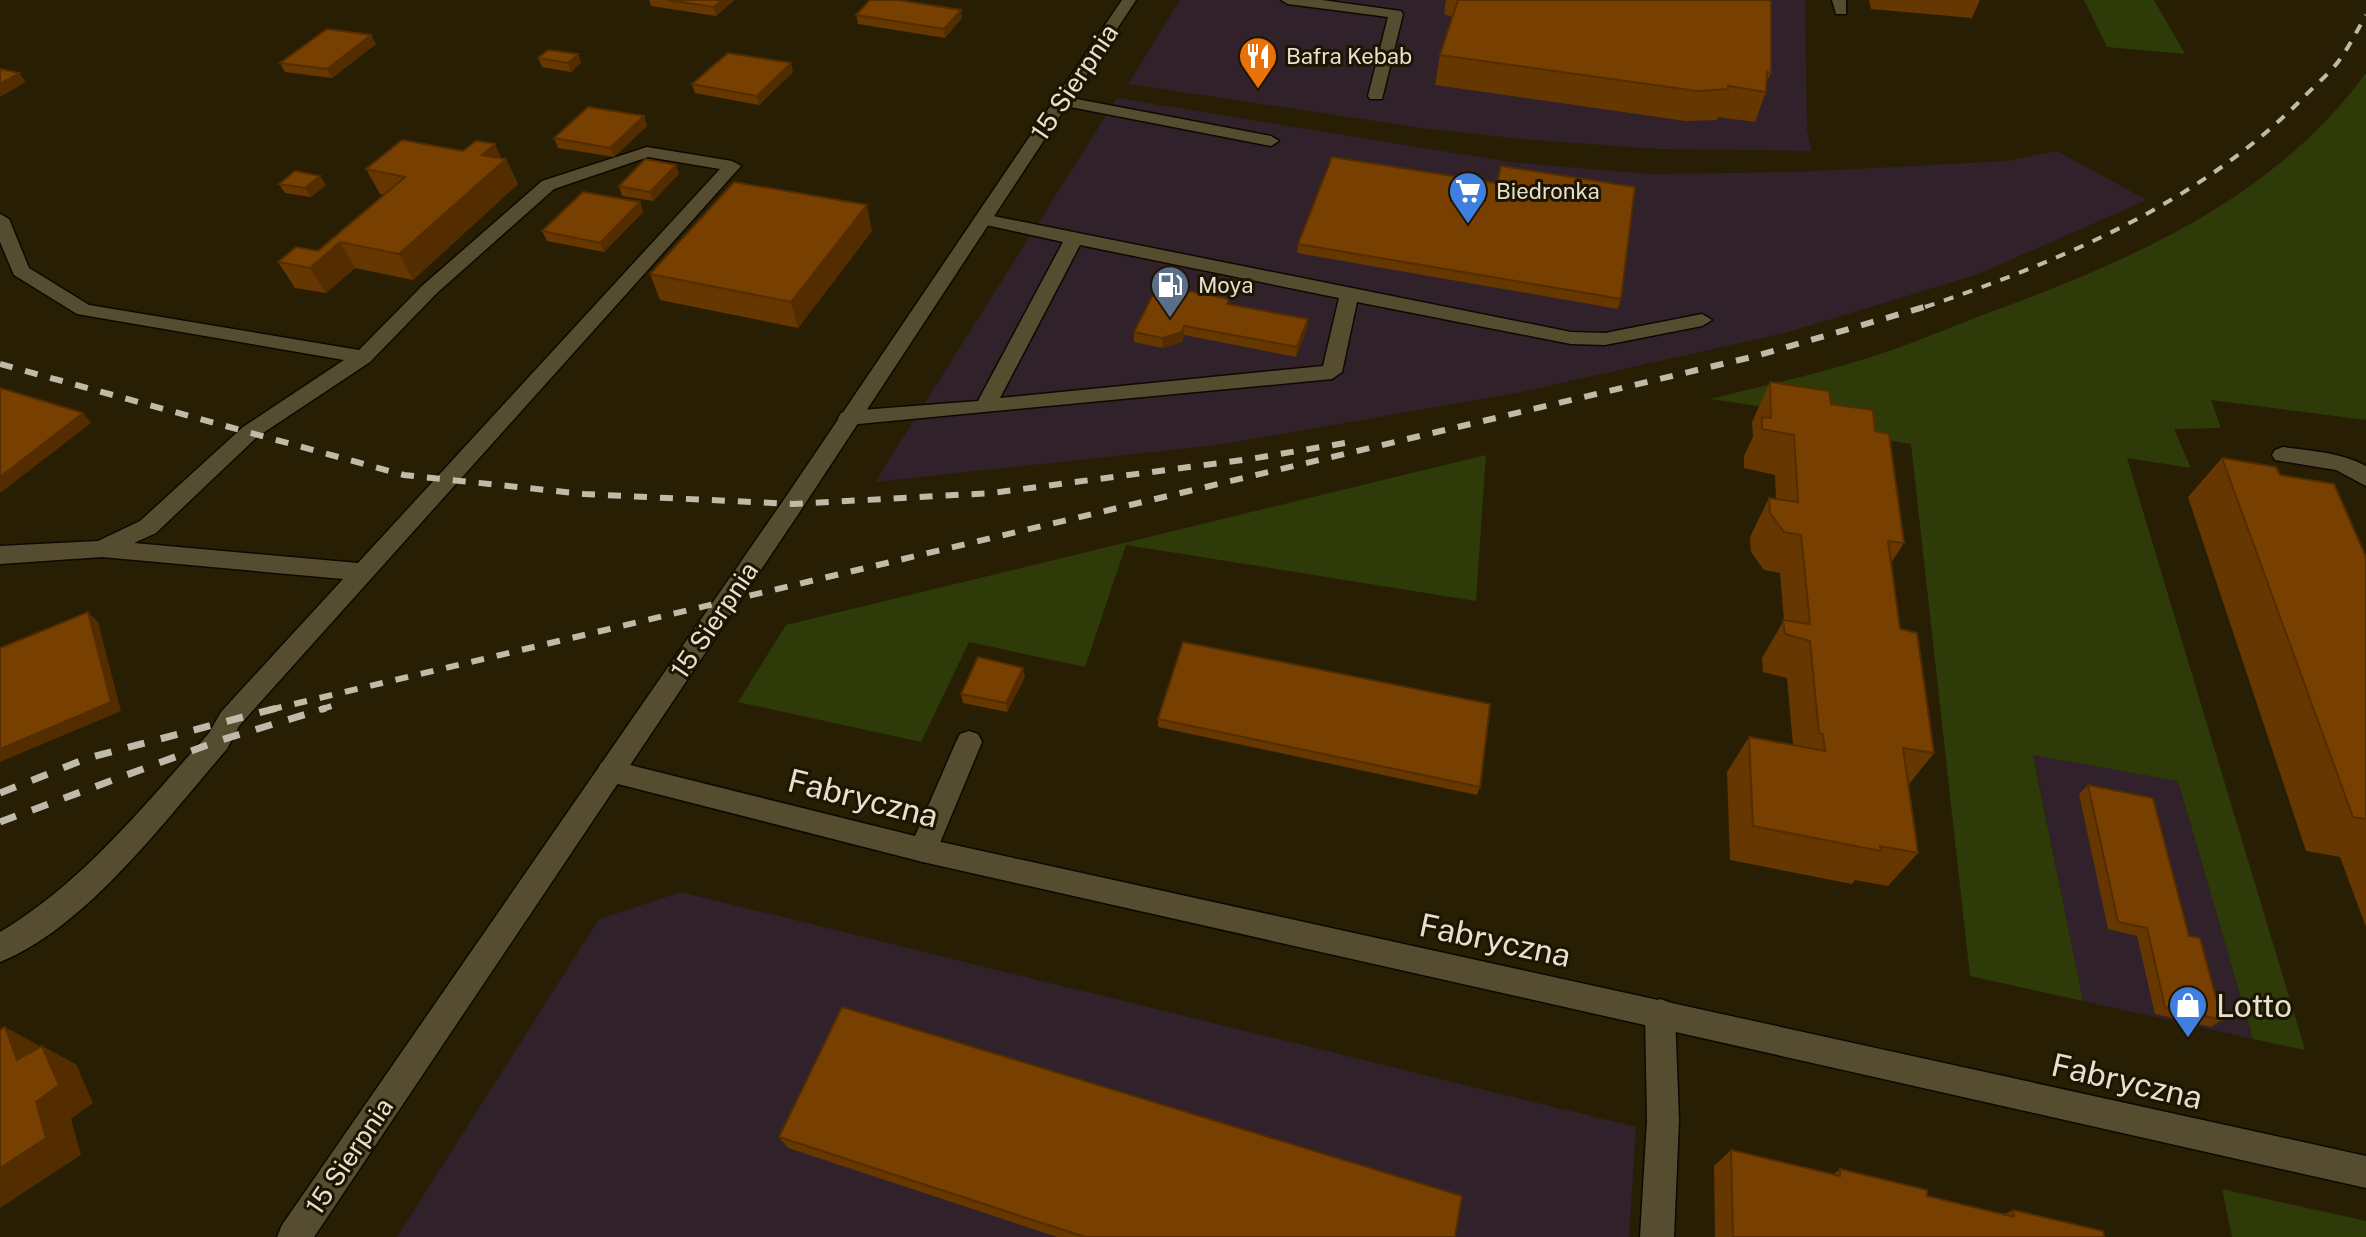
<svg xmlns="http://www.w3.org/2000/svg" width="2366" height="1237" font-family="'Public Sans',sans-serif">
	<style>
		.commercial { fill: #31212a }
		.green { fill: #2e3b08 }
		.lines { fill: none; stroke-linecap: round; stroke-linejoin: round }
		.service-casing { stroke: #100800; stroke-width: 3 }
		.minor-casing { stroke: #100800; stroke-width: 3 }
		.secondary-casing { stroke: #100800; stroke-width: 3 }
		.service { fill: #564d31; fill-rule: evenodd }
		.minor { fill: #564d31; fill-rule: evenodd }
		.secondary { fill: #564d31; fill-rule: evenodd }
		.rail-far2 { stroke: #c0baa8; stroke-width: 4; stroke-dasharray: 10 10; stroke-linecap: butt }
		.rail-far1 { stroke: #c0baa8; stroke-width: 6; stroke-dasharray: 13 13; stroke-linecap: butt }
		.rail { stroke: #c0baa8; stroke-width: 7; stroke-dasharray: 17 17; stroke-linecap: butt }
		.wall { fill: #663700 }
		.shaded-wall { fill: #532d00 }
		.building { fill: #774000; stroke: #532d00; stroke-width: 2 }
		.labels { text-anchor: middle; dominant-baseline: central; stroke-width: 6; stroke-linejoin: round; paint-order: stroke }
		.far-poi-label { font-size: 22px; fill: #e5e0d0; stroke: #1d1500; text-anchor: start }
		.street-label { font-size: 26px; fill: #e5e0d0; stroke: #1d1500 }
		.near-street-label { font-size: 32px; fill: #e5e0d0; stroke: #1d1500 }
		.near-poi-label { font-size: 32px; fill: #e5e0d0; stroke: #1d1500; text-anchor: start }
	</style>
	<rect width="100%" height="100%" fill="#271e04"/>
	<path class="commercial" d="M1180 0H1805L1807 130 1812 151 1658 149 1531 140 1421 128 1128 84Z
		M1117 98 1510 162 1650 174 1797 172 2007 161 2057 151 2147 200 1976 275 1785 333 1522 392 1218 445 875 482Z
		M2033 754 2178 781 2253 1039 2083 1001Z
		M681 892 1636 1127 1629 1237H397L599 919Z"/>
	<path class="green" d="M2084 0H2154L2185 54 2107 47Z
		M2366 73V420L2211 400 2221 428 2174 429 2191 468 2127 458 2305 1050 2253 1039 2178 781 2033 755 2083 1001 1970 976 1911 444 1838 433 1834 417 1710 399C1757 387 1805 377 1851 363 1898 350 1943 330 1988 313 2130 261 2274 199 2366 73Z
		M1486 455 1476 601 1126 545 1085 667 969 642 921 742 738 702 786 625Z
		M2222 1189 2366 1221V1237H2232Z"/>
	<g class="lines">
		<g class="service-casing">
			<path id="service" d="M1281 0H1322L1401 11 1403 14 1382 99H1370L1368 96 1388 17 1288 4Z
				M1832 0H1846V14H1836Z
				M1061 96 1271 136 1279 141 1271 146 1055 104V98Z
				M647 147 732 161 741 166 239 726 227 749C167 818 86 928 0 962V932C84 882 144 805 209 733L221 712 343 579 102 557 0 564V546L98 541 140 521 243 427 344 360 77 314 14 275 0 242V214L9 219 29 268 89 305 359 350 423 285 542 181ZM648 157 720 169 358 563 134 543 156 533 257 437 370 362 437 293 554 189Z
				M983 214 1571 332 1605 333 1702 314 1712 320 1702 326 1605 345 1571 344 1357 302 1342 372 1332 379 848 425 841 423 838 418 841 413 848 411 978 401 1063 242 977 223 974 219ZM1080 245 1339 298 1323 366 1000 398Z
				M969 731 978 734 982 742 937 850 933 859 923 862 913 859 909 850 956 742 960 734Z
				M1660 999 1671 1003 1675 1013 1679 1120 1674 1237H1640L1647 1120 1645 1013 1649 1003Z"/>
		</g>
		<g class="minor-casing">
			<path id="minor" d="M2283 447C2311 451 2340 452 2366 466V486L2336 470 2275 460 2272 455 2275 450Z
				M610 760 923 838 2366 1156V1188L923 862 610 782 601 779 597 771 601 763Z"/>
		</g>
		<g class="secondary-casing">
			<path id="secondary" d="M1122 0H1136L801 510 314 1237H277L282 1225 785 498Z"/>
		</g>
		<use href="#service" class="service"/>
		<use href="#minor" class="minor"/>
		<use href="#secondary" class="secondary"/>
		<path class="rail-far2" d="M1925 307C2061 261 2197 204 2300 101 2312 88 2327 76 2338 62 2349 47 2357 31 2366 15"/>
		<path class="rail-far1" d="M0 364 404 475 584 494 793 504 992 493 1250 459 1345 443
			M269 710 1756 356 1931 305
			M319 710 338 704"/>
		<path class="rail" d="M0 793 88 758 277 708
			M0 822 218 741 326 708"/>
	</g>
	<path class="wall" d="M649 0H734L716 16 651 6Z
		M1446 0H1771V73L1766 84V92L1755 122 1718 117 1717 120 1686 121 1435 85 1440 55 1452 17 1444 14Z
		M1869 0H1980L1972 18 1871 9Z
		M856 15 962 18 945 38 858 24Z
		M371 35 376 44 332 78 285 72 280 63Z
		M578 54 581 63 571 72 542 67 538 58Z
		M793 72 759 105 695 93 692 84Z
		M644 116 647 126 614 157 558 148 554 138Z
		M463 151 506 159 518 184 413 280 355 268 326 293 295 288 278 262 318 251 384 195 380 194 366 169Z
		M676 165 679 174 653 201 622 196 619 186Z
		M1497 183 1621 299 1618 309 1297 253 1298 244Z
		M279 184 326 185 311 197 285 193Z
		M640 202 643 212 604 252 547 241 542 231Z
		M872 231 798 328 660 300 650 274Z
		M1229 305 1308 319 1307 328 1296 357 1184 335 1182 342 1163 348 1134 342V332Z
		M1770 382 1831 404 1875 431 1904 543 1891 563 1900 629 1934 753 1909 784 1918 853 1888 886 1855 880 1852 884 1730 860 1727 772 1749 737 1793 745 1787 678 1763 672 1762 658 1784 620 1780 573 1764 570 1751 552 1750 537 1769 498 1776 499 1775 475 1744 468V456L1753 437 1752 422Z
		M2222 458 2280 475 2366 557V927L2340 857 2306 851 2188 497Z
		M1025 677 1007 712 963 703 961 694Z
		M1158 719 1480 787 1477 795 1158 727Z
		M2088 785 2189 936 2222 1020 2211 1027 2155 1014 2137 936 2108 929 2079 794Z
		M779 1137 1455 1237H1057L788 1148Z
		M1731 1150 1834 1174 1840 1169 1927 1196 2005 1214 2013 1210 2104 1237H1715L1714 1166Z"/>
	<path class="shaded-wall" d="M722 0H734L716 16 714 7Z
		M961 10 962 18 945 38 944 29Z
		M371 35 376 44 332 78 327 69Z
		M578 54 581 63 571 72 568 63Z
		M791 63 793 72 759 105 757 96Z
		M19 73 26 82 0 97V84Z
		M644 116 647 126 614 157 610 148Z
		M495 144 503 162 506 159 518 184 413 280 399 254 482 155Z
		M676 165 679 174 653 201 650 192Z
		M320 176 326 185 311 197 305 188Z
		M640 202 643 212 604 252 600 243Z
		M867 205 872 231 798 328 791 302Z
		M340 242 355 268 326 293 310 268Z
		M1308 319 1307 328 1296 357 1297 347Z
		M1184 326V335L1182 342 1163 348 1162 338Z
		M83 413 91 423 0 493V477Z
		M88 612 98 622 121 711 0 762V749Z
		M1023 668 1025 677 1007 712 1006 703Z
		M5 1027 40 1046 52 1078 17 1060Z
		M42 1046 76 1064 93 1103 71 1119 81 1155 0 1208V1168L36 1102Z"/>
	<path class="building" d="M667 0H722L714 7Z
		M870 0H898L961 10 944 29 856 15Z
		M1458 0H1771V73L1767 72 1766 92 1728 86V89L1697 91 1440 55Z
		M327 29 371 35 327 69 280 63Z
		M548 50 578 54 568 63 538 58Z
		M728 53 791 63 757 96 692 84Z
		M0 69 19 73 0 84Z
		M588 107 644 116 610 148 554 138Z
		M402 140 463 151 476 141 495 144 482 155 506 159 399 254 340 242 310 268 278 262 296 247 318 251 405 177 366 169Z
		M1332 157 1497 183 1501 166 1635 187 1621 299 1298 244Z
		M645 159 676 165 650 192 619 186Z
		M295 171 320 176 305 188 279 184Z
		M734 182 867 205 791 302 650 274Z
		M583 192 640 202 600 243 542 231Z
		M1158 285 1229 299 1227 304 1308 319 1297 347 1184 326 1182 332 1162 338 1134 332Z
		M1770 382 1829 391 1831 404 1873 410 1875 431 1889 434 1904 543 1888 541 1900 629 1917 633 1934 753 1903 748 1918 853 1880 846 1881 851 1753 826 1749 737 1825 751 1823 734 1819 733 1810 641 1785 634 1783 620 1810 624 1801 535 1784 532 1770 513 1769 498 1798 502 1794 435 1762 429V417L1771 418Z
		M0 388 83 413 0 477Z
		M2222 458 2276 467 2280 475 2334 484 2366 557V819L2353 817Z
		M88 612 111 702 0 749V648Z
		M1183 642 1490 704 1480 787 1158 719Z
		M978 657 1023 668 1006 703 961 694Z
		M2088 785 2153 798 2189 936 2200 938 2222 1020 2165 1007 2147 928 2118 922Z
		M842 1007 1462 1196 1455 1237H1085L779 1137Z
		M5 1027 17 1060 42 1046 59 1085 36 1102 46 1138 0 1168V1030Z
		M1731 1150 1840 1176V1169L1927 1190V1196L2014 1217 2013 1210 2103 1231 2104 1237H1733Z"/>
	<defs>
		<g id="restaurant-pin" transform="scale(2)"><path d="M0 17L-7.5 6A9.5 9.5 0 1 1 7.5 6Z" fill="#e8710a" stroke="#1d1500"/><path d="M-5-6h1v4h1v-4h1v4h1v-4h1v5L-1.5 .5V6h-2V.5L-5-1ZM5-6V6H3V1.5H1.5Q1.5-4 5-6Z" fill="#fff"/></g>
		<g id="supermarket-pin" transform="scale(2)"><path d="M0 17L-7.5 6A9.5 9.5 0 1 1 7.5 6Z" fill="#3f7fe0" stroke="#1d1500"/><path d="M-6-5.5h2.5l.6 2H6L4.5 2H-2.5L-4.4-4H-6ZM-1.5 3.2a1.3 1.3 0 1 0 .1 0ZM3 3.2a1.3 1.3 0 1 0 .1 0Z" fill="#fff"/></g>
		<g id="fuel-pin" transform="scale(2)"><path d="M0 17L-7.5 6A9.5 9.5 0 1 1 7.5 6Z" fill="#5c6f8a" stroke="#1d1500"/><path d="M-5.5-6h7V0h2V4h1.3V-2.5L3-4.5l.8-.8L6-3V5H2.5V1h-1V6h-7ZM-4.2-4.7v3.2H.2V-4.7Z" fill="#fff"/></g>
		<g id="shop-pin" transform="scale(2)"><path d="M0 17L-7.5 6A9.5 9.5 0 1 1 7.5 6Z" fill="#3f7fe0" stroke="#1d1500"/><path d="M-5-2.5h2.3a2.7 3.5 0 0 1 5.4 0H5L5.5 6h-11ZM-1.5-2.5h3a1.5 2.3 0 0 0-3 0Z" fill="#fff"/></g>
	</defs>
	<g fill-rule="evenodd">
		<use href="#restaurant-pin" x="1258" y="56"/>
		<use href="#supermarket-pin" x="1468" y="191"/>
		<use href="#fuel-pin" x="1170" y="285"/>
		<use href="#shop-pin" x="2188" y="1005"/>
	</g>
	<g class="labels">
		<g class="far-poi-label">
			<text x="1286" y="56">Bafra Kebab</text>
			<text x="1496" y="191">Biedronka</text>
			<text x="1198" y="285">Moya</text>
		</g>
		<g class="street-label">
			<text transform="translate(1074 82) rotate(-56)">15 Sierpnia</text>
			<text transform="translate(714 620) rotate(-56)">15 Sierpnia</text>
			<text transform="translate(349 1156) rotate(-56)">15 Sierpnia</text>
		</g>
		<g class="near-street-label">
			<text transform="translate(863 798) rotate(14)">Fabryczna</text>
			<text transform="translate(1495 940) rotate(12)">Fabryczna</text>
			<text transform="translate(2127 1081) rotate(13)">Fabryczna</text>
		</g>
		<g class="near-poi-label">
			<text x="2216" y="1005">Lotto</text>
		</g>
	</g>
</svg>
